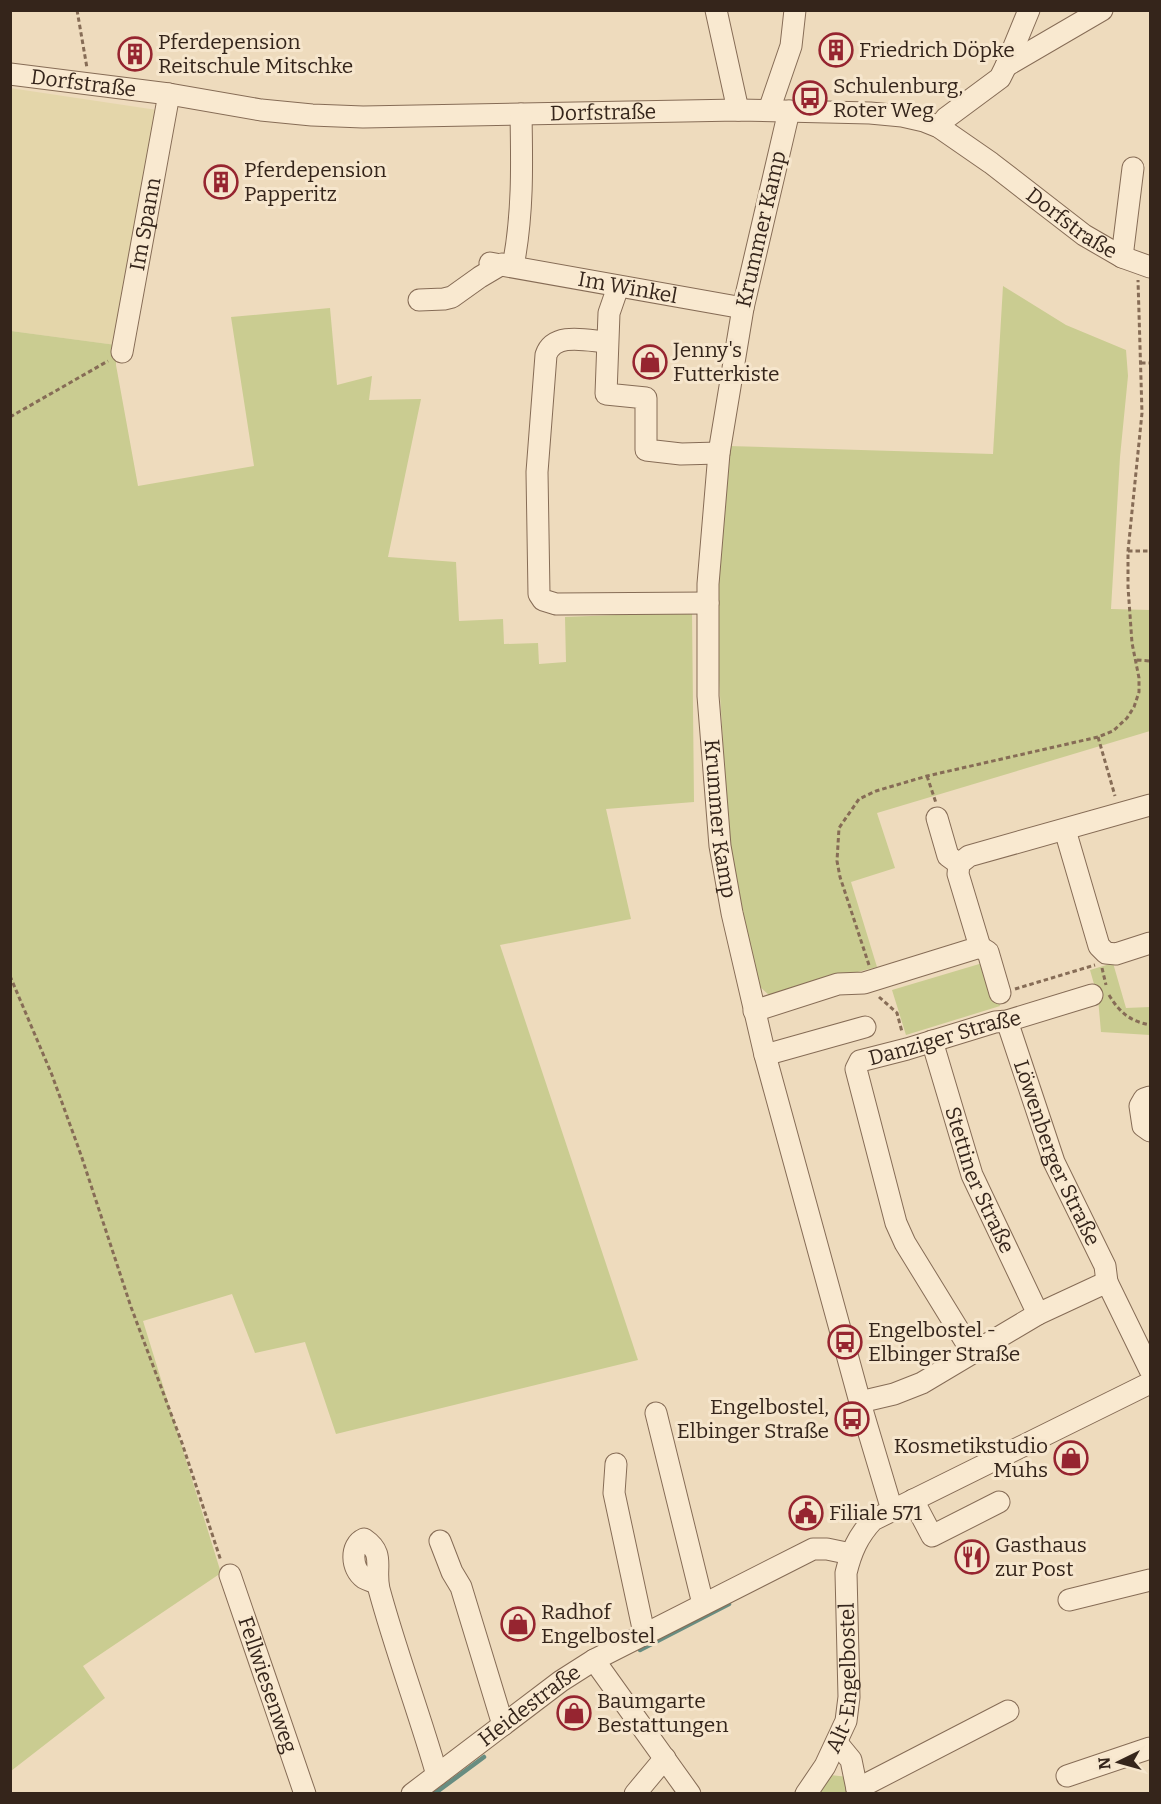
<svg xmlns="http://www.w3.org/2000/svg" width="1161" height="1804" font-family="Bitter,serif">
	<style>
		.farmland { fill: #e4d6aa }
		.green { fill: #cacc91 }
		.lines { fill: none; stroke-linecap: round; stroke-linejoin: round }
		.stream { stroke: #688d81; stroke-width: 4.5 }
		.minor-casing { stroke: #866c56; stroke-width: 23 }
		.path { stroke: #866c56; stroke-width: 3; stroke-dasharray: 4.5 3; stroke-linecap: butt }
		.minor { stroke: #f9e9d0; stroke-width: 21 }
		.labels { text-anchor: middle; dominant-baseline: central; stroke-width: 6; stroke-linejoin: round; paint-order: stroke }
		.poi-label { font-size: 21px; fill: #35251b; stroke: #f6e6cd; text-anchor: start }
		.street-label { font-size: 21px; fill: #35251b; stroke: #f6e6cd }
	</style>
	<rect width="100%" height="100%" fill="#eedbbd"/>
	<path class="farmland" d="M10 88 157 110 116 345 11 331Z"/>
	<path class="green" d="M1003 286 1066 325 1126 350 1128 376 1120 457 1111 609 1150 610V731L877 813 895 868 851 882 877 967 769 995 759 986 745 922 731 848 727 805 713 586 728 446 993 454Z
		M330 308 337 385 372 376 369 400 421 399 388 557 456 562 459 621 503 619 504 644 538 643 539 664 566 662 565 617 692 612 694 802 606 809 631 919 500 945 638 1360 336 1434 305 1342 255 1353 232 1294 143 1321 221 1573 83 1666 105 1698 11 1771V331L116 345V365L138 486 254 466 231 317Z
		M986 962 1000 1006 906 1035 892 990Z
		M1113 963 1126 1008 1150 1007V1035L1101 1032 1098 998 1090 970Z
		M830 1775 848 1777 849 1793 818 1794Z"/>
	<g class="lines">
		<path class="stream" d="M640 1650 729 1604
			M434 1794 484 1757"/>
		<g class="minor-casing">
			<g id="minor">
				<path d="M716 10 738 110"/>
				<path d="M1006 66 1102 10"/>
				<path id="s1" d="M10 74 169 94 261 110 312 115 363 117 738 110 870 113 902 116 924 121 939 127 991 163 1084 235 1122 257 1150 267"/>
				<path d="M769 110 791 46 795 10"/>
				<path id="s2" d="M789 111 743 308 719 453 708 584V696L720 846 732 913 765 1055 863 1413 892 1510"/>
				<path d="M939 127 946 118 1000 78 1006 66 1029 10"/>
				<path d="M1122 257 1133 168"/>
				<path id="s3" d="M490 263 743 308"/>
				<path d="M513 266C523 215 522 165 521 114"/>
				<path d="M618 287 609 313 606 394 646 398V450L681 454 719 453"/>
				<path d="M419 300 444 299 452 297 480 277 502 264"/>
				<path d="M607 342C589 341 554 331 546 355L537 472 539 594 543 600 556 604 708 603"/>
				<path id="s4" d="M122 352 169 94"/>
				<path d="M937 818 948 856 959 864"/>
				<path d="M1065 830 1099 946 1106 953 1116 954 1150 943"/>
				<path d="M980 947 988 952 1000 993"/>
				<path d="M754 1011 838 984 864 983 980 947 958 874 959 864 969 856 1150 805"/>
				<path id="s5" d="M1007 1021 1054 1162 1105 1266 1107 1282"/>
				<path id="s6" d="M932 1041 972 1175 1038 1314"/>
				<path d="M765 1055 865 1027"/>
				<path d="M1150 1097 1144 1099 1140 1106 1143 1126 1150 1131"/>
				<path id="s7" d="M972 1352 905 1243 896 1223 856 1069 860 1061 907 1049 995 1022 1007 1021 1092 995"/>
				<path d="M860 1402 894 1394 922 1383 1038 1314 1107 1282 1150 1370"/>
				<path d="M656 1413 703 1604"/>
				<path d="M616 1464 614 1493 644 1633"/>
				<path d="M913 1500 932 1536 999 1502"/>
				<path d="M440 1541 452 1572 461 1587 503 1725"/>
				<path id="s8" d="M230 1575 305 1794"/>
				<path d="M378 1584C374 1582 368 1580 364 1578 351 1569 350 1545 364 1539 386 1554 374 1567 379 1589 396 1652 419 1712 437 1775"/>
				<path d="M1069 1600 1150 1580"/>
				<path d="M594 1660 690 1794"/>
				<path d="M837 1743 851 1760 858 1794"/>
				<path d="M1067 1776 1150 1748"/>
				<path d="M857 1789 1008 1711"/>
				<path id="s9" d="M412 1794 561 1681 594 1660 813 1549H827L851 1554"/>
				<path d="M635 1794 665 1758"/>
				<path id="s10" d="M806 1794 825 1766 846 1721 849 1697 846 1573C851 1552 858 1536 873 1520L1150 1383"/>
			</g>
		</g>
		<path class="path" d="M77 10 87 68
			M1141 363H1150
			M10 417 108 361
			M1128 551H1150
			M1137 660 1150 661
			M1098 737 1115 796
			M927 776 936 803
			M869 965 840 877 837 861 839 828 859 799 876 791 927 776 1098 737 1113 731 1127 718 1134 707 1139 692V678L1132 643 1128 587V551L1142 413 1138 280
			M1102 968 1106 985
			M10 976 52 1075 81 1155 131 1307 182 1443 221 1561
			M1015 989 1095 965
			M1109 995C1120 1013 1130 1021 1150 1025
			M879 997 897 1013 902 1032"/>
		<use href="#minor" class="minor"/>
	</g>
	<defs>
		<g id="building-ring" transform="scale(1.725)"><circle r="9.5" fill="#f6e6cd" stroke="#962530" stroke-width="1.5"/><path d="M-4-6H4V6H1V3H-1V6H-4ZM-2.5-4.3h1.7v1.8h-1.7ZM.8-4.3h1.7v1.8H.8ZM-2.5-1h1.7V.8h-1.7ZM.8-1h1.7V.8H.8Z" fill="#962530"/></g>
		<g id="bus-ring" transform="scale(1.725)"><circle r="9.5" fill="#f6e6cd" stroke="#962530" stroke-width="1.5"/><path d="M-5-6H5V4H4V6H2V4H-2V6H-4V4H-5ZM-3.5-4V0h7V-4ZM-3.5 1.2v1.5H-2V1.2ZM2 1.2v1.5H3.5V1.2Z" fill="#962530"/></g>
		<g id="shop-ring" transform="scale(1.725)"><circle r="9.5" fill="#f6e6cd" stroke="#962530" stroke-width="1.5"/><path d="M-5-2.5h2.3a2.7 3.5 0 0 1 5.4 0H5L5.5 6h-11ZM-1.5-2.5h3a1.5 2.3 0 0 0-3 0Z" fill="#962530"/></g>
		<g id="civic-ring" transform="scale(1.725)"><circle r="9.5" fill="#f6e6cd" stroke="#962530" stroke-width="1.5"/><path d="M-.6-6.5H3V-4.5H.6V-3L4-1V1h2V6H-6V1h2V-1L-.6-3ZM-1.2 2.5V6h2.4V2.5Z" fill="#962530"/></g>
		<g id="restaurant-ring" transform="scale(1.725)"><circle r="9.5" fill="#f6e6cd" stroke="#962530" stroke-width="1.5"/><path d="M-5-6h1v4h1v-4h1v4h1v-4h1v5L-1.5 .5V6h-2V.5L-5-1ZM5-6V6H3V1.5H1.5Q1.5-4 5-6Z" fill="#962530"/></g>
	</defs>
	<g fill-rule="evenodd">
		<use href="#building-ring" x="836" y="50"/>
		<use href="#building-ring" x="135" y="54"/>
		<use href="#bus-ring" x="810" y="98"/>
		<use href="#building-ring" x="221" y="182"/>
		<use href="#shop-ring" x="650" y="362"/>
		<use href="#bus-ring" x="845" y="1342"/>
		<use href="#bus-ring" x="852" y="1419"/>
		<use href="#shop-ring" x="1071" y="1458"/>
		<use href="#civic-ring" x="806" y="1513"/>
		<use href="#restaurant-ring" x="972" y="1557"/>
		<use href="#shop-ring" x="518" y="1624"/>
		<use href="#shop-ring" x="574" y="1713"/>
	</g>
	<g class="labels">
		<g class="poi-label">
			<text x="158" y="42">Pferdepension<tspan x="158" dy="24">Reitschule Mitschke</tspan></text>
			<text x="859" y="50">Friedrich Döpke</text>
			<text x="833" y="86">Schulenburg,<tspan x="833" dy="24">Roter Weg</tspan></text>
			<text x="244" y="170">Pferdepension<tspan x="244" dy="24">Papperitz</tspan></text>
			<text x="673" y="350">Jenny's<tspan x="673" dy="24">Futterkiste</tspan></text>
			<text x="868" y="1330">Engelbostel -<tspan x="868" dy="24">Elbinger Straße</tspan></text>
			<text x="829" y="1407" text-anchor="end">Engelbostel,<tspan x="829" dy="24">Elbinger Straße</tspan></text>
			<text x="1048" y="1446" text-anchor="end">Kosmetikstudio<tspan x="1048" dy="24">Muhs</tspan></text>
			<text x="829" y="1513">Filiale 571</text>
			<text x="995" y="1545">Gasthaus<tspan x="995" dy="24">zur Post</tspan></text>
			<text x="541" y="1612">Radhof<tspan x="541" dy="24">Engelbostel</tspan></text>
			<text x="597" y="1701">Baumgarte<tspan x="597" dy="24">Bestattungen</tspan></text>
		</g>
		<g class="street-label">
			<text stroke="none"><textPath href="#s1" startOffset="74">Dorfstraße</textPath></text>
			<text stroke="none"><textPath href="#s1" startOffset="596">Dorfstraße</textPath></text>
			<text stroke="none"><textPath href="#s4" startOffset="130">Im Spann</textPath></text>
			<text stroke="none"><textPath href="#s1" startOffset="1098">Dorfstraße</textPath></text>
			<text transform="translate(761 229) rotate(-77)">Krummer Kamp</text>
			<text stroke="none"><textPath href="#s3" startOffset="140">Im Winkel</textPath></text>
			<text stroke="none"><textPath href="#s2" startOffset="716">Krummer Kamp</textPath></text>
			<text stroke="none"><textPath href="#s7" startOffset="406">Danziger Straße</textPath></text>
			<text stroke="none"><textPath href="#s5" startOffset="141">Löwenberger Straße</textPath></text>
			<text stroke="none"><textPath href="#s6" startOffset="147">Stettiner Straße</textPath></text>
			<text stroke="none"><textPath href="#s10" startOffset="126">Alt-Engelbostel</textPath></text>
			<text stroke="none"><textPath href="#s8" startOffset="116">Fellwiesenweg</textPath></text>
			<text stroke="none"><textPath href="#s9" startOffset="147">Heidestraße</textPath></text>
		</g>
	</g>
	<rect width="1161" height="1804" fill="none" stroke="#35251b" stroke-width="24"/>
	<g transform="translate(1119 1762) rotate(265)" stroke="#f6e6cd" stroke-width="4.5" paint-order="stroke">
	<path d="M0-4.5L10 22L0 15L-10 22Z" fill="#35251b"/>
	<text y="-9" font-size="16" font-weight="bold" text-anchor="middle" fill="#35251b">N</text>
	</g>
</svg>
